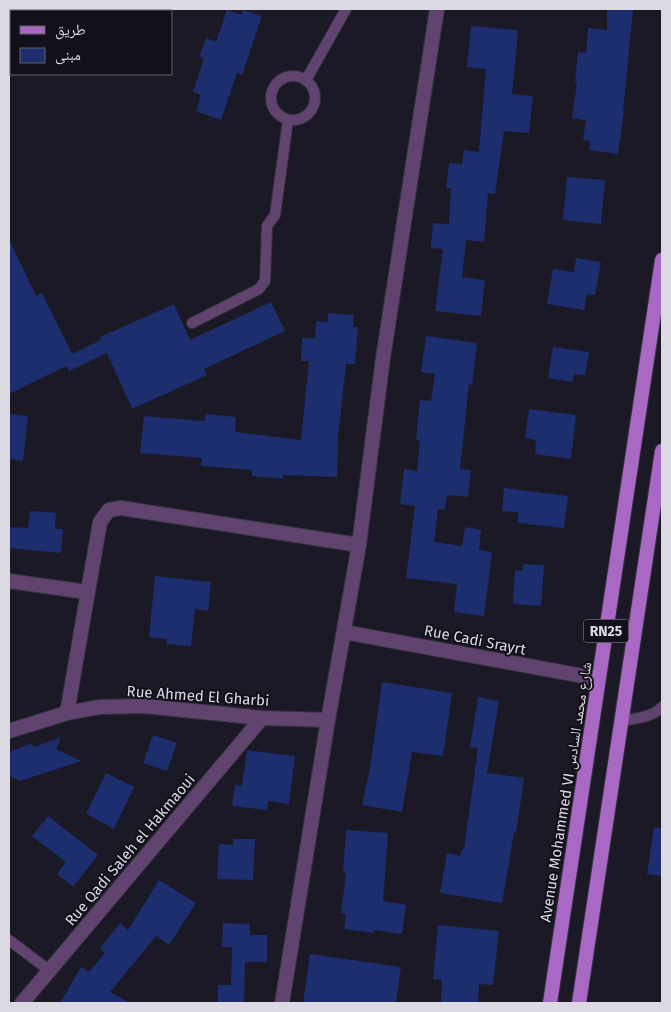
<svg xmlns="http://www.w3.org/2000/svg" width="671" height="1012" font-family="'Fira Sans','Noto Naskh Arabic',sans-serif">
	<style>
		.building { fill: #1c2e6e }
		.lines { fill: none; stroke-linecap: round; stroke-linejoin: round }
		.service-casing { stroke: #363440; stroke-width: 12 }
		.minor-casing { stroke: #363440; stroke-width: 16 }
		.primary-casing { stroke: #363440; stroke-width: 16 }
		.service { stroke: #61436f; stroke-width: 10 }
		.minor { stroke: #61436f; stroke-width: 14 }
		.primary { stroke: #a868c4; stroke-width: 14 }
		.labels { text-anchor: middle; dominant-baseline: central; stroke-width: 4; stroke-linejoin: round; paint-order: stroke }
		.shield { fill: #12101b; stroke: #9f9da7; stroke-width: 1 }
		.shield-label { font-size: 14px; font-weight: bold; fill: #dbdae3 }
		.street-label { font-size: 15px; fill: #dbdae3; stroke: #12101b }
	</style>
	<rect width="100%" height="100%" fill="#1b1925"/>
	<path class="building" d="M607 9H633L623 111H624L618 154 589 150 590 141 583 140 586 120 572 118 577 83H575L578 52 586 53 588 28 607 30Z
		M227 10 241 15 243 10 262 16 242 75 237 73 221 120 196 111 201 95 193 92 204 59 199 57 206 38 216 42Z
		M471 26 518 30 512 94 533 96 529 133 504 131 495 194 488 193 484 242 466 240 462 277 485 280 481 316 435 311 443 249 431 248 433 223 449 224 451 188H446L449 163 462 164 464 150 479 152 486 69 467 67Z
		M567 177 605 180 601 224 563 220Z
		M9 239 36 296 42 293 72 354 101 340 100 337 174 304 190 340 271 302 285 331 204 369 207 375 132 409 107 353 69 371 66 366 9 394Z
		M576 258 601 262 595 295 587 294 584 310 547 304 553 269 574 272Z
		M328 313 354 315 353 327H358L355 364H346L338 437 337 477 283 475V479L252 476V470L201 466 202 458 140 453 144 416 205 421V414L236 417 235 432 301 440 309 361H301L302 338H315L316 321 328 322Z
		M426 336 477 343 472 385 469 384 460 469 471 470 468 497 447 495 445 510 438 509 434 542 462 546 465 527 481 530 479 550 492 552 484 616 454 612 457 584 406 578 415 506 400 504 404 469 417 471 420 441 416 440 420 400 431 401 435 374 421 372Z
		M553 347 589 352 585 375 574 374 573 382 548 378Z
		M529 409 576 415 571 459 535 454 536 440 525 438Z
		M9 414 28 416 23 461 9 459Z
		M504 488 568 496 564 528 518 523V512L502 511Z
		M30 511 56 513 55 529H63L61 553 9 548V527L28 528Z
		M523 564 544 565 541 606 513 604 515 570 523 571Z
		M155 576 211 582 208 611 195 609 191 646 166 644 167 639 149 637Z
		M382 682 452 693 443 756 412 752 402 812 362 805 370 768Z
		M478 697 499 701 487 773 524 778 516 833 514 832 502 903 440 893 447 853 460 856 462 849H464L478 748 470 747Z
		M153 735 177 743 167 771 143 763Z
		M61 737 56 749 81 761 20 781 9 776V752L32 743 34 747Z
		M247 750 295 756 289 804 268 801 267 810 232 806 235 785 242 786Z
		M106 773 134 787 114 829 86 814Z
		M48 816 98 855 73 887 57 874 66 862 32 836Z
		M654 827 662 828V876L647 874Z
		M346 830 388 833 383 901 406 905 402 934 374 930V933L344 929 346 914 341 913 346 873H343Z
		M233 839H255L253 880 217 879 219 844 233 845Z
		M159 880 196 903 169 945 156 936 110 992 130 1003H60L81 967 89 972 105 953 100 948 120 923 128 930Z
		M223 923 250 924V935H267V962H245L244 1003H218V985H231L232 947H222Z
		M438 925 499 931 493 985 479 984 478 1003H441L442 980 433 979Z
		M310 954 401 967 396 1003H303Z"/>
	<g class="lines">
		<g class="service-casing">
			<path id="service" d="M271 98a22 22 0 1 1 44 0a22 22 0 1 1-44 0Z
				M306 80 346 9
				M192 323 259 289 265 281 267 226 275 215 288 120
				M622 721C636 718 651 718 662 707
				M9 940 50 971"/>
		</g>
		<g class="minor-casing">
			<path id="minor" d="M9 581 87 592
				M344 632 599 679
				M67 713 100 522 109 510 121 508 359 545
				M9 731 67 713 99 707 144 706 262 718 328 720
				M22 1003 262 718
				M282 1003 328 720 359 545 383 358 437 9"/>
		</g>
		<g class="primary-casing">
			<path id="primary" d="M550 1003 662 260
				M579 1003 662 451"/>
		</g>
		<use href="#service" class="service"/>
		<use href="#minor" class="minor"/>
		<use href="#primary" class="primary"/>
	</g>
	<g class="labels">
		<rect class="shield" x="583.5" y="619.5" width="45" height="23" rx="4"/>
		<g class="shield-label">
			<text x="606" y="631">RN25</text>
		</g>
		<g class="street-label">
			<text transform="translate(475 640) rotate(11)">Rue Cadi Srayrt</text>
			<text transform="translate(198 696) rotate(4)">Rue Ahmed El Gharbi</text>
			<text transform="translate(566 792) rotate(-81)">Avenue Mohammed VI شارع محمد السادس</text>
			<text transform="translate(130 850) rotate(-50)">Rue Qadi Saleh el Hakmaoui</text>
		</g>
	</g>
	<rect width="671" height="1012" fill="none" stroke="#dbdae3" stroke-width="20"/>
	<rect x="10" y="10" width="162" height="65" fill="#12101b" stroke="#62616b"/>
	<rect x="20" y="26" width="25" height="8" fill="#a868c4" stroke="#62616b"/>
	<text x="55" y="35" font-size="15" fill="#dbdae3">طريق</text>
	<rect x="20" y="48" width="25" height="15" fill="#1c2e6e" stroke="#62616b"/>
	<text x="55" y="60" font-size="15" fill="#dbdae3">مبنى</text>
</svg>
